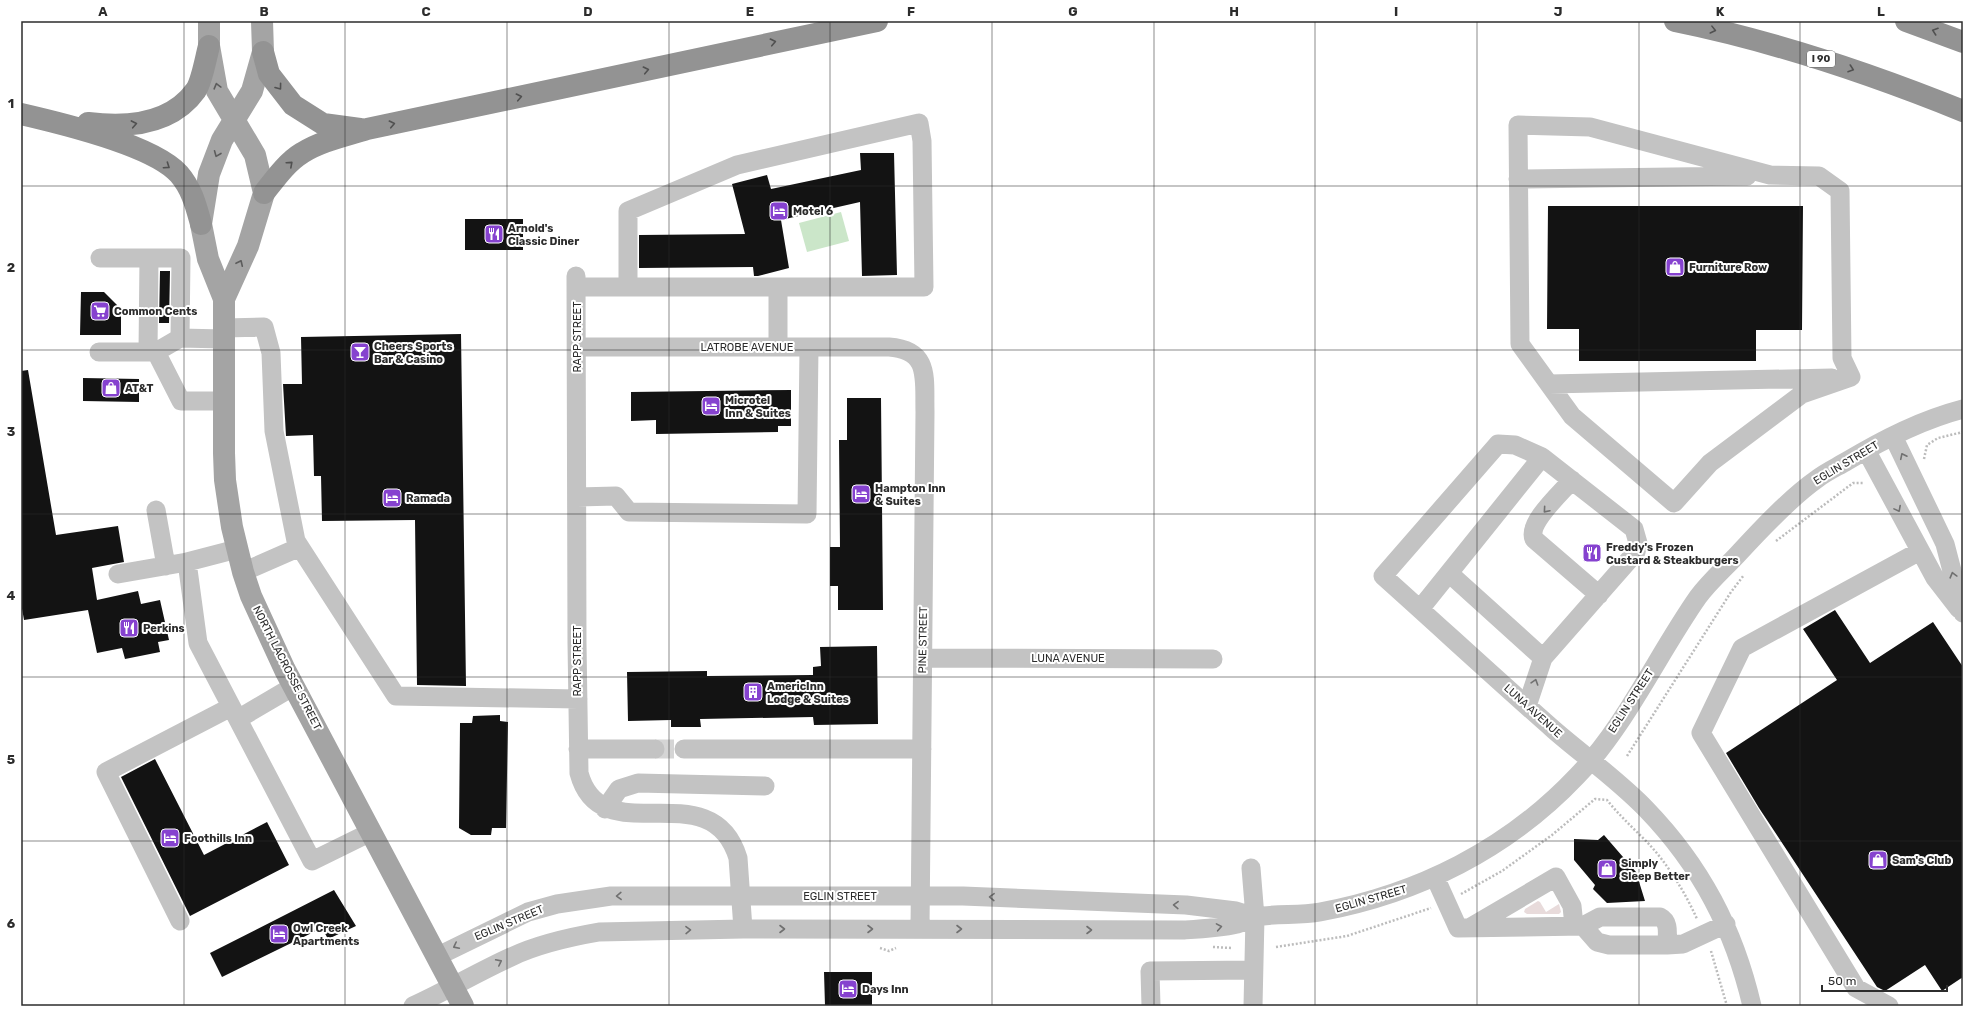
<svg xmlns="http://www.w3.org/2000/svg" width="1984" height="1027" font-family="Rubik,sans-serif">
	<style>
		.green { fill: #e8dbdb }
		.water { fill: #cbe6c9 }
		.building { fill: #131313 }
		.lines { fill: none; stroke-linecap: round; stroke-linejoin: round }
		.minor-tunnel { stroke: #d5d5d5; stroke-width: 19; stroke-dasharray: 19 10; stroke-linecap: butt }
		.path { stroke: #bcbcbc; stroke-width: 2.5; stroke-dasharray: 2 2; stroke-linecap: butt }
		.minor { stroke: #c3c3c3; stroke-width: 19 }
		.major { stroke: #a4a4a4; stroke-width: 22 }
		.highway { stroke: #939393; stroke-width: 22 }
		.oneway { stroke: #505050 }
		.oneway2 { stroke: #5c5c5c }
		.oneway3 { stroke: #707070 }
		.grid { fill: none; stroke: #2c2c2c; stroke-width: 1; stroke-opacity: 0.55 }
		.labels { text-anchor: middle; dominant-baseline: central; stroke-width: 4; stroke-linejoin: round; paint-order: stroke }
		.shield { fill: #fff; stroke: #6b6b6b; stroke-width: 1 }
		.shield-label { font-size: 10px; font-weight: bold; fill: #2c2c2c }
		.poi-label { font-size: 11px; font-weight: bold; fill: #2c2c2c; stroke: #fff; text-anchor: start }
		.street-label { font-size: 11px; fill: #2c2c2c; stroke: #fff }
		.neatline { fill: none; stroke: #2c2c2c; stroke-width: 1.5 }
		.grid-label { font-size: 13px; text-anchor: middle; font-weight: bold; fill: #2c2c2c }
	</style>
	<rect width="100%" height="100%" fill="#fff"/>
	<path class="green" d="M1538 901 1540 902 1546 912 1559 904 1561 912 1559 914H1527L1524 912 1525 909Z"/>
	<path class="water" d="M841 212 849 241 807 252 799 223Z"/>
	<path class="building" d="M860 153H894L897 275 862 276 860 202 781 220 789 268 758 276H754L753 267 639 268V235L745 234 732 184 767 175 771 189 861 170Z
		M1548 206H1803L1802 330H1756V361H1579V329H1547Z
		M465 219H523V250H465Z
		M160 271H170L169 323H159Z
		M81 292H104L121 309V335H80Z
		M461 334 466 686 417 685 415 520 322 521 321 476H314L313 435 286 436 283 384H302L301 337Z
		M28 370 56 535 118 526 124 562 92 568 97 600 138 591 141 604 160 600 169 640 158 642 160 652 125 659 122 648 97 653 88 610 24 620 21 603V371Z
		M83 378 139 379V402L83 401Z
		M791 390V426H778V432L656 434V420L631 421V392Z
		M847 398H881L883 610H838V586H830V547H840L839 440H847Z
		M1835 610 1870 663 1933 622 1963 667V977L1942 991 1925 965 1885 991 1877 987 1759 808 1726 753 1837 680 1803 629Z
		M877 646 878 724 814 725 813 717 700 719 701 727H671V720L628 721 627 672 707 671V676L813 675V667L821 666 820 647Z
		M500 715V721L508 722 506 828H492L491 835H471L459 828 460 723H472L473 716Z
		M155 759 204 855 267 822 289 865 190 916 121 777Z
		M1604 835 1636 872 1645 901 1607 903 1593 889 1595 885 1574 860V839L1598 840Z
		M334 890 356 926 328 939 322 928 222 977 210 953Z
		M824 972H872V1006H825Z"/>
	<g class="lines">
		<path class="minor-tunnel" d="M655 749H684"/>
		<path class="path" d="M1924 459 1927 445 1938 438 1963 432
			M1776 541 1853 483H1863
			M1627 756 1731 592 1744 575
			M1461 894 1502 871 1552 835 1595 799 1607 800C1619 815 1633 828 1647 842 1667 863 1685 892 1697 919
			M1213 947 1232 948
			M1276 947 1347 936 1431 908
			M880 948 889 951 896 948
			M1711 951 1727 1006"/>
		<path class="minor" d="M1518 125 1590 127 1770 175 1819 176 1840 191 1842 358 1851 377 1802 394 1710 463 1674 503 1572 416 1520 344Z
			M1518 179 1747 176
			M100 258H149
			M576 276 577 643 579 773C601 856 711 769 738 858L743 929
			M577 287H924L922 141 919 123 737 165 628 211V287
			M224 328 264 327 271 353 274 431 296 541 396 696 578 699
			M577 347H889C931 350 924 379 925 412L920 929
			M778 347V287
			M148 351 149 258H181L180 338
			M99 352H156L181 401H223
			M156 352 180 338 224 339
			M1549 384 1832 378
			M1893 436 1945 544 1963 613
			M1866 450 1935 578 1959 609
			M1542 457 1515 445 1498 444 1383 576C1440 627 1496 679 1554 730 1584 756 1618 780 1646 809 1701 866 1734 929 1752 1006
			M1572 480C1561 493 1527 523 1534 539L1599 595
			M577 497 616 496 629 512 807 514 809 347
			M156 510 166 566
			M237 549 187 562 198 643 312 861 371 832
			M243 572 300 547
			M118 574 187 562
			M1420 609 1542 457 1634 529 1638 543 1636 552 1543 658 1450 574
			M923 658 1213 659
			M1527 706 1543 658
			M238 719 294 686
			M578 749H655
			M684 749H922
			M605 809 619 789 638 783 765 786
			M1251 868 1255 917 1253 1006
			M1435 877 1458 928 1583 926 1597 942 1609 945H1667L1683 944 1726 924
			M180 921 106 772 231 707
			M1583 926 1600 917H1660C1670 922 1667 934 1667 945
			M1471 927 1556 877 1572 906 1574 926
			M436 957 528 912 557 904 611 896H963L1186 905 1236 911 1255 917
			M413 1006C446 991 478 972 511 957 538 944 570 937 599 932L743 929 1184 930C1201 929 1220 928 1237 924 1244 922 1250 918 1256 917 1277 913 1299 916 1320 912 1418 894 1508 849 1577 776 1625 727 1658 654 1698 597 1710 581 1725 568 1738 554 1761 529 1790 498 1817 479 1826 472 1837 467 1847 461 1884 439 1921 420 1963 409
			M1151 1006 1150 971 1253 970
			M1889 1006 1856 988 1701 733 1742 648 1920 551"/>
		<path class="major" d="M209 21V46L217 91 255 155 264 193 248 246 224 299
			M262 21 263 52 252 91 222 140 209 174 201 224 208 259 224 299V453L225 480 232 527 243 572 251 596 285 670 463 1006"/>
		<path class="highway" d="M1675 21C1774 41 1869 73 1963 111
			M1906 21 1963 42
			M263 52 269 74 293 105 323 124 360 129
			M21 114C60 123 153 145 179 174 192 189 196 206 201 224
			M88 123C127 128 171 125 196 90 202 81 206 57 209 46
			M264 193C275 179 287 162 302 153 321 141 345 136 367 129L877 21"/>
	</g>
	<defs><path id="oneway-chevron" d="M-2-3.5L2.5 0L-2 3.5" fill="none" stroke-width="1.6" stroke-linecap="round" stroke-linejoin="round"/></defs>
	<g class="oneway">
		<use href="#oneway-chevron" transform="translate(1713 30) rotate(14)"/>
		<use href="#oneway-chevron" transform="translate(1935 31) rotate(-161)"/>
		<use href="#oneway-chevron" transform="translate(773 42) rotate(-12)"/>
		<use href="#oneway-chevron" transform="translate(1851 69) rotate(19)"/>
		<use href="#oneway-chevron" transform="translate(646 70) rotate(-12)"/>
		<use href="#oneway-chevron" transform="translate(279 87) rotate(53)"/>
		<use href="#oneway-chevron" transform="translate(519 97) rotate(-12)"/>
		<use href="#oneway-chevron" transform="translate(134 124) rotate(-11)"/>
		<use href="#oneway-chevron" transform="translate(392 124) rotate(-12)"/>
		<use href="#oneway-chevron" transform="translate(290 164) rotate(-42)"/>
		<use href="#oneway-chevron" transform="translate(167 166) rotate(34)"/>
	</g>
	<g class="oneway2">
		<use href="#oneway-chevron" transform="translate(217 86) rotate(-105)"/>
		<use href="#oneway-chevron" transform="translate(217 154) rotate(112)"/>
		<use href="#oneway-chevron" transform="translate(240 263) rotate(-65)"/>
	</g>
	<g class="oneway3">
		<use href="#oneway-chevron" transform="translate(1903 456) rotate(-116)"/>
		<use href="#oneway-chevron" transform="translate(1898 509) rotate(62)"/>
		<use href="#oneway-chevron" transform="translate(1546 510) rotate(131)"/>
		<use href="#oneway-chevron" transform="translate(1953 575) rotate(-105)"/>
		<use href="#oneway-chevron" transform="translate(1535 682) rotate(-72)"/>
		<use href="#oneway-chevron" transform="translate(619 896) rotate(178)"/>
		<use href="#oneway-chevron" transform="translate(992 897) rotate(-178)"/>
		<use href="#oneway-chevron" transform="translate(1176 905) rotate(-178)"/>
		<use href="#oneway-chevron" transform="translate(1219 927) rotate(-10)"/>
		<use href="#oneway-chevron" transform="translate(782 929)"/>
		<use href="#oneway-chevron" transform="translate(870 929)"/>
		<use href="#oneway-chevron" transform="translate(959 929)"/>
		<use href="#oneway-chevron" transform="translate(688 930) rotate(-1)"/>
		<use href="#oneway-chevron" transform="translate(1089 930)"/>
		<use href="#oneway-chevron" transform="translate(456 946) rotate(153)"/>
		<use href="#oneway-chevron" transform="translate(499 962) rotate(-27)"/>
	</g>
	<path class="grid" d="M184 21V1006M345 21V1006M507 21V1006M669 21V1006M830 21V1006M992 21V1006M1154 21V1006M1315 21V1006M1477 21V1006M1639 21V1006M1800 21V1006M21 186H1963M21 350H1963M21 514H1963M21 677H1963M21 841H1963"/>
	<defs>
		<g id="hotel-square" transform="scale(1)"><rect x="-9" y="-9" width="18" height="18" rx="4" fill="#8642cf" stroke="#fff"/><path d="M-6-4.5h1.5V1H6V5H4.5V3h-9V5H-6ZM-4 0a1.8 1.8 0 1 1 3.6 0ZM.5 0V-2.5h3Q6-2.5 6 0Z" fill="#fff"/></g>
		<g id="restaurant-square" transform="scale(1)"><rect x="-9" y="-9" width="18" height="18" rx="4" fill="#8642cf" stroke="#fff"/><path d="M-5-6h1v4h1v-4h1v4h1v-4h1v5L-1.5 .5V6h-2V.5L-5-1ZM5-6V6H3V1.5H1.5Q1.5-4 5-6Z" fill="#fff"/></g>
		<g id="shop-square" transform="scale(1)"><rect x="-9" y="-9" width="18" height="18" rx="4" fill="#8642cf" stroke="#fff"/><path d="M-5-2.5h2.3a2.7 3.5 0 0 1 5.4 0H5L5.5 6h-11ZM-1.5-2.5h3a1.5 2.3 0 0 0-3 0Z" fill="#fff"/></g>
		<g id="supermarket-square" transform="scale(1)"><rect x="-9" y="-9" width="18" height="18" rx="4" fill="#8642cf" stroke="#fff"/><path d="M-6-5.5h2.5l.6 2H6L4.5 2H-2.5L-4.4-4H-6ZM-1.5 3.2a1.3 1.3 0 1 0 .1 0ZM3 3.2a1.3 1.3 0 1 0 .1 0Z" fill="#fff"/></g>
		<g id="bar-square" transform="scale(1)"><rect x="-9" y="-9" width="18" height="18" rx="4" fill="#8642cf" stroke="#fff"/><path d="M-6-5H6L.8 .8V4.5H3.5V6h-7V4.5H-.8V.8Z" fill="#fff"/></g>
		<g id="building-square" transform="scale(1)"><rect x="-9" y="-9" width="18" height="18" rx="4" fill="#8642cf" stroke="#fff"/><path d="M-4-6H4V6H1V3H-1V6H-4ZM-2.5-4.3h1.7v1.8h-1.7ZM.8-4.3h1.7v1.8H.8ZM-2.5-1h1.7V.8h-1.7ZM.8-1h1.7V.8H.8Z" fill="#fff"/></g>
	</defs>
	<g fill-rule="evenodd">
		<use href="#hotel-square" x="779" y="211"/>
		<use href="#restaurant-square" x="494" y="234"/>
		<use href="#shop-square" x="1675" y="267"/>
		<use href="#supermarket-square" x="100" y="311"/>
		<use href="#bar-square" x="360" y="352"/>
		<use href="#shop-square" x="111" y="388"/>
		<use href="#hotel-square" x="711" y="406"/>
		<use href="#hotel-square" x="861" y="494"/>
		<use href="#hotel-square" x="392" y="498"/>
		<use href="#restaurant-square" x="1592" y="553"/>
		<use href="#restaurant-square" x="129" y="628"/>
		<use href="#building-square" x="753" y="692"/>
		<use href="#hotel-square" x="170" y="838"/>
		<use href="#shop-square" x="1878" y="860"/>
		<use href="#shop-square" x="1607" y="869"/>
		<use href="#hotel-square" x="279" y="934"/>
		<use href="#hotel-square" x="848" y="989"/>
	</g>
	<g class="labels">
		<rect class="shield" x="1807" y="51" width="28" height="16" rx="3"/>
		<g class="shield-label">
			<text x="1821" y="59">I 90</text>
		</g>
		<g class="poi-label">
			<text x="793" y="211">Motel 6</text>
			<text x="508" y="228">Arnold's<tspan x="508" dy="13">Classic Diner</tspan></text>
			<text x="1689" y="267">Furniture Row</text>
			<text x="114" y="311">Common Cents</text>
			<text x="374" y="346">Cheers Sports<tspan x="374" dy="13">Bar &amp; Casino</tspan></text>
			<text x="125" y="388">AT&amp;T</text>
			<text x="725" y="400">Microtel<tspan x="725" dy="13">Inn &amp; Suites</tspan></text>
			<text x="875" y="488">Hampton Inn<tspan x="875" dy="13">&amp; Suites</tspan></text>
			<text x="406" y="498">Ramada</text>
			<text x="1606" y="547">Freddy's Frozen<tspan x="1606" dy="13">Custard &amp; Steakburgers</tspan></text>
			<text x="143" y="628">Perkins</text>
			<text x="767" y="686">AmericInn<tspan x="767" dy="13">Lodge &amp; Suites</tspan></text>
			<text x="184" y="838">Foothills Inn</text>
			<text x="1892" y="860">Sam's Club</text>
			<text x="1621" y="863">Simply<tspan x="1621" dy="13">Sleep Better</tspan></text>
			<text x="293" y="928">Owl Creek<tspan x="293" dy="13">Apartments</tspan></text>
			<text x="862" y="989">Days Inn</text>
		</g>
		<g class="street-label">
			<text transform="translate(577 337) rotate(-90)">RAPP STREET</text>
			<text x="747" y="347">LATROBE AVENUE</text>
			<text transform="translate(1846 463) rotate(-31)">EGLIN STREET</text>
			<text transform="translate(923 640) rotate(-89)">PINE STREET</text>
			<text x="1068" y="658">LUNA AVENUE</text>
			<text transform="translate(577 661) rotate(-90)">RAPP STREET</text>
			<text transform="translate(287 668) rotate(63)">NORTH LACROSSE STREET</text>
			<text transform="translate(1631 701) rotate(-57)">EGLIN STREET</text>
			<text transform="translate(1533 711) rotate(42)">LUNA AVENUE</text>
			<text x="840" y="896">EGLIN STREET</text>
			<text transform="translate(1371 899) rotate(-16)">EGLIN STREET</text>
			<text transform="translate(509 923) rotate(-23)">EGLIN STREET</text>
		</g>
	</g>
	<rect width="1984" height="1027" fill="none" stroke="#ffffff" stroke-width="44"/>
	<path d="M1822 985v6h125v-6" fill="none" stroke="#2c2c2c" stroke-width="2"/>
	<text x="1828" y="985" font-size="12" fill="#2c2c2c" stroke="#ffffff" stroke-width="3" paint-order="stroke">50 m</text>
	<rect x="22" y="22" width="1940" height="983" class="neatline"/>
	<g class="grid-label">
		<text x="103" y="16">A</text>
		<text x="264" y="16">B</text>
		<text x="426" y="16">C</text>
		<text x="588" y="16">D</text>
		<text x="750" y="16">E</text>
		<text x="911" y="16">F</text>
		<text x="1073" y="16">G</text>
		<text x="1234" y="16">H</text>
		<text x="1396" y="16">I</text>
		<text x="1558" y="16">J</text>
		<text x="1720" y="16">K</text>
		<text x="1881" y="16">L</text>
		<text x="11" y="108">1</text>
		<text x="11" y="272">2</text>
		<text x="11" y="436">3</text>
		<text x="11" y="600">4</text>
		<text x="11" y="764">5</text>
		<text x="11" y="928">6</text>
	</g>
</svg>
